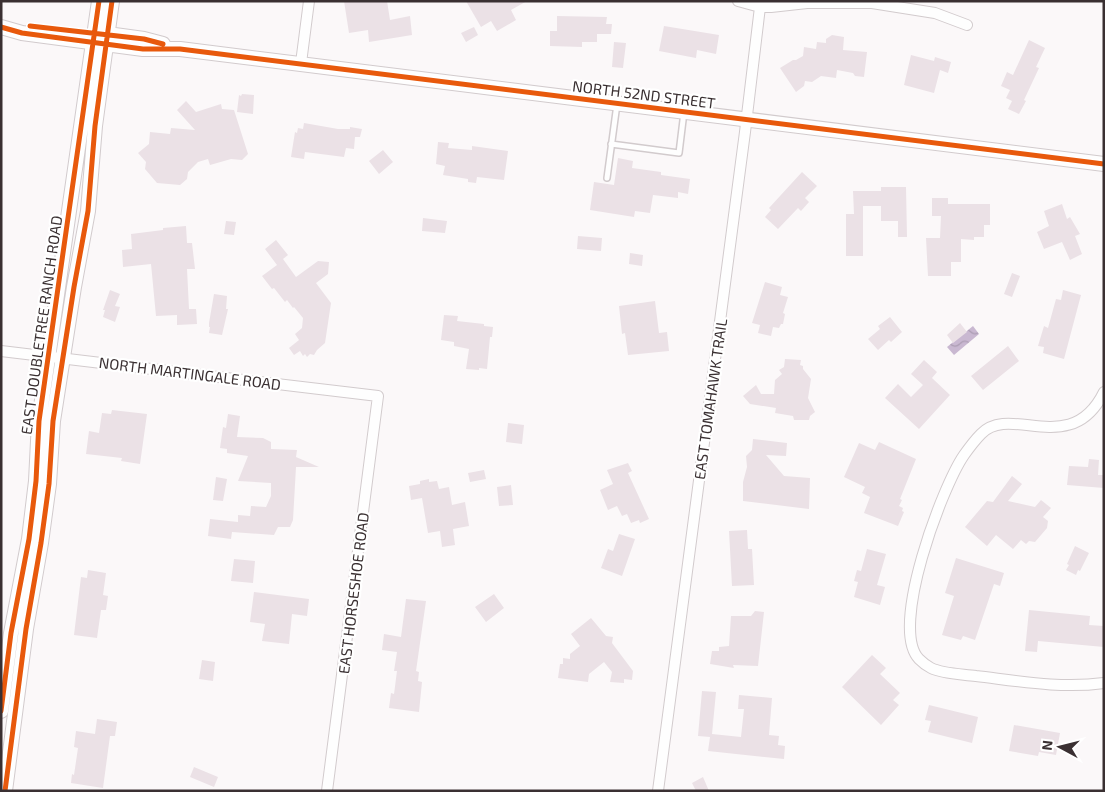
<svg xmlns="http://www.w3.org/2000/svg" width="1105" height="792" font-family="'Exo 2',sans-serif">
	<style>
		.water { fill: url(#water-waves) }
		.building { fill: #ebe1e6 }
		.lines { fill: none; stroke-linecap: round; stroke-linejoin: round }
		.lane-casing { stroke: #d2cbcd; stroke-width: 8 }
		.street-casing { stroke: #d2cbcd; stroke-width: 12 }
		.secondary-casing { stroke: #d2cbcd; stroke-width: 16 }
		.lane { stroke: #fefefe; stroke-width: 5 }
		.street { stroke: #fefefe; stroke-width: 10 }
		.secondary { stroke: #fefefe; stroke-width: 14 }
		.cycleway-casing { stroke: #fff; stroke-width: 8 }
		.cycleway { stroke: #e8590c; stroke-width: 5 }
		.labels { text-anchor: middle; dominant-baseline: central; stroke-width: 4.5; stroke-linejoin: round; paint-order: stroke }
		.street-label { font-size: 15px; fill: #3a3032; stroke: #fff }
	</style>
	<defs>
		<pattern id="water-waves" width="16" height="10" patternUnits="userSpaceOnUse" patternTransform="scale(1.25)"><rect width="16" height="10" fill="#c9b8d1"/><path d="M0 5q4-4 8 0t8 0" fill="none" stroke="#ad9eb4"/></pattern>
	</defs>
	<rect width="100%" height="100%" fill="#fbf8f9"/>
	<path class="water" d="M973 326 979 334 954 355 947 347Z"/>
	<path class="building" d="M344 1H387L390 20 410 16 412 35 369 42 368 30 349 33Z
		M466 1H527L511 10 516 20 497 31 491 21 481 27Z
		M557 16 607 17 606 24H612L611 34H597V42H582V47L550 46V31H557Z
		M664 26 719 35 716 54 697 50 696 58 659 51Z
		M474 27 478 35 466 42 461 33Z
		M832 35 844 37 843 50 867 52 864 77 855 76 853 73 837 70 836 78 821 76 812 82 805 81 804 86 796 92 780 68 793 60H796L803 56 804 47 816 49 817 42 826 43V39Z
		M1029 40 1045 48 1036 67 1039 68 1024 100 1026 101 1019 114 1008 109 1012 101 1006 98 1010 90 1001 86 1007 72 1013 75Z
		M614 42 626 43 623 68 612 67Z
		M911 55 934 61 935 57 951 62 948 73 940 70 934 93 904 85Z
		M242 94 254 95 253 114 237 112 239 95 241 96Z
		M186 101 196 112 221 104 222 109 234 110 248 154 242 160 231 159 210 165 208 159 198 162 188 172 187 179 180 185 157 183 145 169 146 162 138 153 149 144 150 132 170 134 171 128 195 130 177 110Z
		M304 123 338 129H350V127L362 129 360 137H355L354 149 346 148 344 157 305 152 304 159 291 157 295 132 297 133 298 128 303 129Z
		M438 142 449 143 448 148 472 150V146L508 151 504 180 477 177 476 183 468 182V179L443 175 445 166 436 164Z
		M383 150 393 162 379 174 369 161Z
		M618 158 633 161 632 168 661 172V175L690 179 688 194 678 192V198L653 195 650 213 635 211 634 217 590 210 594 182 614 185Z
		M802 172 817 186 805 198 809 202 801 211 798 208 778 229 765 217 771 210 769 208Z
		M881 187H906L907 237H898V221H881V206H863V256H846V214H854L853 191H881Z
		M932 198H948V204H990V225H984V237H974V240L961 239V262H951V276H928L926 238H940L941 216H932Z
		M1062 204 1067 219 1070 217 1080 234 1075 236 1082 254 1070 260 1062 242 1044 249 1037 232 1049 226 1044 211Z
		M423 218 447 221 445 233 422 231Z
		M226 221 236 222 234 235 224 234Z
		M186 226 187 243H192L195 269H187L189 309H196L197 324 177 325V315L156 316 151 264 123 267 122 250 132 249 131 234 163 230V228Z
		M578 236 602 238 601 251 577 249Z
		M276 240 288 255 283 259 296 277 318 261 329 262 328 274 316 283 331 303 325 343 317 350 314 355 310 354 307 357 305 354 303 356 300 351 294 355 289 348 299 340 295 334 302 328 303 318 294 307 293 308 287 300 285 302 274 288 272 289 262 276 277 265 265 249Z
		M630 253 643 255 642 266 629 264Z
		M1012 273 1020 276 1012 297 1004 294Z
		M765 282 782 287 780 295 788 297 783 313 785 314 783 324H781L779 328 773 327 771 336 758 333 760 325 752 323Z
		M110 290 120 294 115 306 120 307 115 322 103 317 105 310H103Z
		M1063 290 1081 295 1064 359 1043 353 1044 347 1038 346 1044 326 1048 328 1056 299 1061 300Z
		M214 294 227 296 226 309H228L222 335 209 333 210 327H209V323Z
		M655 301 659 333 667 332 669 351 628 355 625 333 622 334 619 306Z
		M444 315 458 316 457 321 484 324V326L493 327 492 337H490L487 369 479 368V370L466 369 469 349 454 346V342L441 340Z
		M890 317 902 332 891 342 889 340 878 350 868 339 880 329 878 326Z
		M960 323 967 332 953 343 947 335Z
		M1008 346 1019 361 983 390 971 376Z
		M785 359 801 360 800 365 803 366V369L811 379 808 398 815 412 810 416 809 420H794L793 416 775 413 776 408 750 404 743 396 756 385 761 394H774L775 380 782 374 779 370 784 367Z
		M924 360 937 372 932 378 950 395 919 429 885 398 898 384 911 397 923 385 911 374Z
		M112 410 147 414 140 464 121 461 122 458 86 454 89 431 99 433 102 413 111 414Z
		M228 414 240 416 237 437 263 438 271 442V449L297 450 296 457 319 467H296L293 520 290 527H278L274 535 232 532 231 539 208 536 210 519 238 522V515L250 516 251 506 266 507 271 496V483L238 481 248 456 227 453V449L220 448 223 427 226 428Z
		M508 423 524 425 522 444 506 442Z
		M753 439 787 443 786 456 766 455 784 476 810 478 809 509 743 501V482L747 467 746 456 752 450Z
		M879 442 916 459 900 499 902 500 899 506 903 508 902 511 904 512 898 526 864 513 870 497 862 493 865 487 844 477 859 443 875 450Z
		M1089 459 1099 460 1098 475H1104V488L1067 485 1069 466 1088 467Z
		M628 463 632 471 628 473 649 519 640 523 639 520 631 523 627 514 622 516 617 506 608 510 600 490 613 484 607 470Z
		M484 470 486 479 470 482 468 473Z
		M1012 476 1022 484 1008 501 1035 507 1041 500 1051 508 1043 517 1048 521 1047 528 1035 542 1029 541 1026 544 1021 540 1013 549 996 535 987 546 965 527 987 501 993 502Z
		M216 477 227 479 223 501 213 500Z
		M429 479V482L437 481 439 489 449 487 452 505 465 502 469 526 453 529 455 545 442 547 440 531 428 533 422 498 411 500 409 486 420 484V481Z
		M511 485 513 505 499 506 497 487Z
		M747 530 748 549H752L754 585 732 586 729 531Z
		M619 534 635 539 622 576 601 568 608 549 613 551Z
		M1075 546 1089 553 1080 571 1078 570 1076 575 1066 570 1069 565 1067 564Z
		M867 549 886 554 877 585 885 587 880 605 854 597 858 582 854 581 857 570 861 571Z
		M956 558 1004 573 1000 586 994 584 975 640 963 636 961 640 942 635 954 596 945 593Z
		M234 559 255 561 253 583 231 581Z
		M88 570 106 573 103 595 108 596 106 610H101L97 638 74 635 81 577 87 578Z
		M254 592 309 599 307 616 292 614 289 644 262 641 265 624 250 622Z
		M494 594 504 608 486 622 475 607Z
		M406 599 426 601 416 671 419 672 418 681 422 682 419 712 389 708 391 693 394 694 397 671H394L397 652 382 650 384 634 401 637Z
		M1029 610 1090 616 1089 625 1104 626V647L1038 641 1037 652 1025 651Z
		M755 611 764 612 758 666 733 665 734 668 710 664 712 651H719V647L729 646 731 616H751Z
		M591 618 606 636 613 637 612 643 633 671 632 680 624 679V683L610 682 612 672 604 662 589 674 588 682 558 678 560 664H563V658L570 659V654L580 646 571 634Z
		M872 655 886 668 880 674 900 693 893 700 899 705 881 725 842 687Z
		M202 660 215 662 213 681 199 679Z
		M702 691 716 692 712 734 741 737 744 709H738L739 695 772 698 769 735 779 736 778 745 785 746 784 759 708 751 710 737 698 736Z
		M929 705 978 717 972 743 928 732 931 721 925 720Z
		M97 719 117 722 115 736H110L103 788 71 783 72 774 74 775 78 748 74 747 76 731 95 734Z
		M1014 725 1060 733 1056 755 1039 752 1038 756 1009 751Z
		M194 767 218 777 214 787 190 777Z
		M703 777 709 791H696L692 783Z"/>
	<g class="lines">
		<g class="lane-casing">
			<path id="lane" d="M611 144 679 153 684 112
				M607 178 617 104"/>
		</g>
		<g class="street-casing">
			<path id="street" d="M738 1 760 7H771L807 3H872L935 13 967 25
				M301 63 309 1
				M1 351 378 396 327 791
				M1104 392C1071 459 1011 403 981 434 975 440 969 448 964 455 942 487 889 628 919 659 922 662 927 666 931 668 943 674 962 674 976 676 1018 681 1061 689 1104 683
				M658 791 745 132 760 7"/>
		</g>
		<g class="secondary-casing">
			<path id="secondary" d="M1 27 22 33 143 49H180L1104 164
				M100 33 144 39 163 44
				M1 711 11 633 29 539 36 481 39 421 99 1
				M5 791 26 629 41 543 49 484 53 421 74 287 88 211 95 126 112 1"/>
		</g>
		<use href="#lane" class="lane"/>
		<use href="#street" class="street"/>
		<use href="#secondary" class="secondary"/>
		<g class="cycleway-casing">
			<path id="cycleway" d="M30 26 144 39 163 44
				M1 27 22 33 143 49H180L1104 164
				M1 711 11 633 29 539 36 481 39 421 99 1
				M5 791 26 629 41 543 49 484 53 421 74 287 88 211 95 126 112 1"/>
		</g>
		<use href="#cycleway" class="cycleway"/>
	</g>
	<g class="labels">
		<g class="street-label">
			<text transform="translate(644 94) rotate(7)">NORTH 52ND STREET</text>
			<text transform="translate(41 325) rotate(-82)">EAST DOUBLETREE RANCH ROAD</text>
			<text transform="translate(190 373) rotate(7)">NORTH MARTINGALE ROAD</text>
			<text transform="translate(710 399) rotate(-82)">EAST TOMAHAWK TRAIL</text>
			<text transform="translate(353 593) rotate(-83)">EAST HORSESHOE ROAD</text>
		</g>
	</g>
	<rect width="1105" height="792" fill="none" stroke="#3a3032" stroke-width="5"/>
	<g transform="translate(1060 747) rotate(277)" stroke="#ffffff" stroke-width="4" paint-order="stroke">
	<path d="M0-4L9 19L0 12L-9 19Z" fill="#3a3032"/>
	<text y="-8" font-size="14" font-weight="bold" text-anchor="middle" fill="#3a3032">N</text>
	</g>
</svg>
